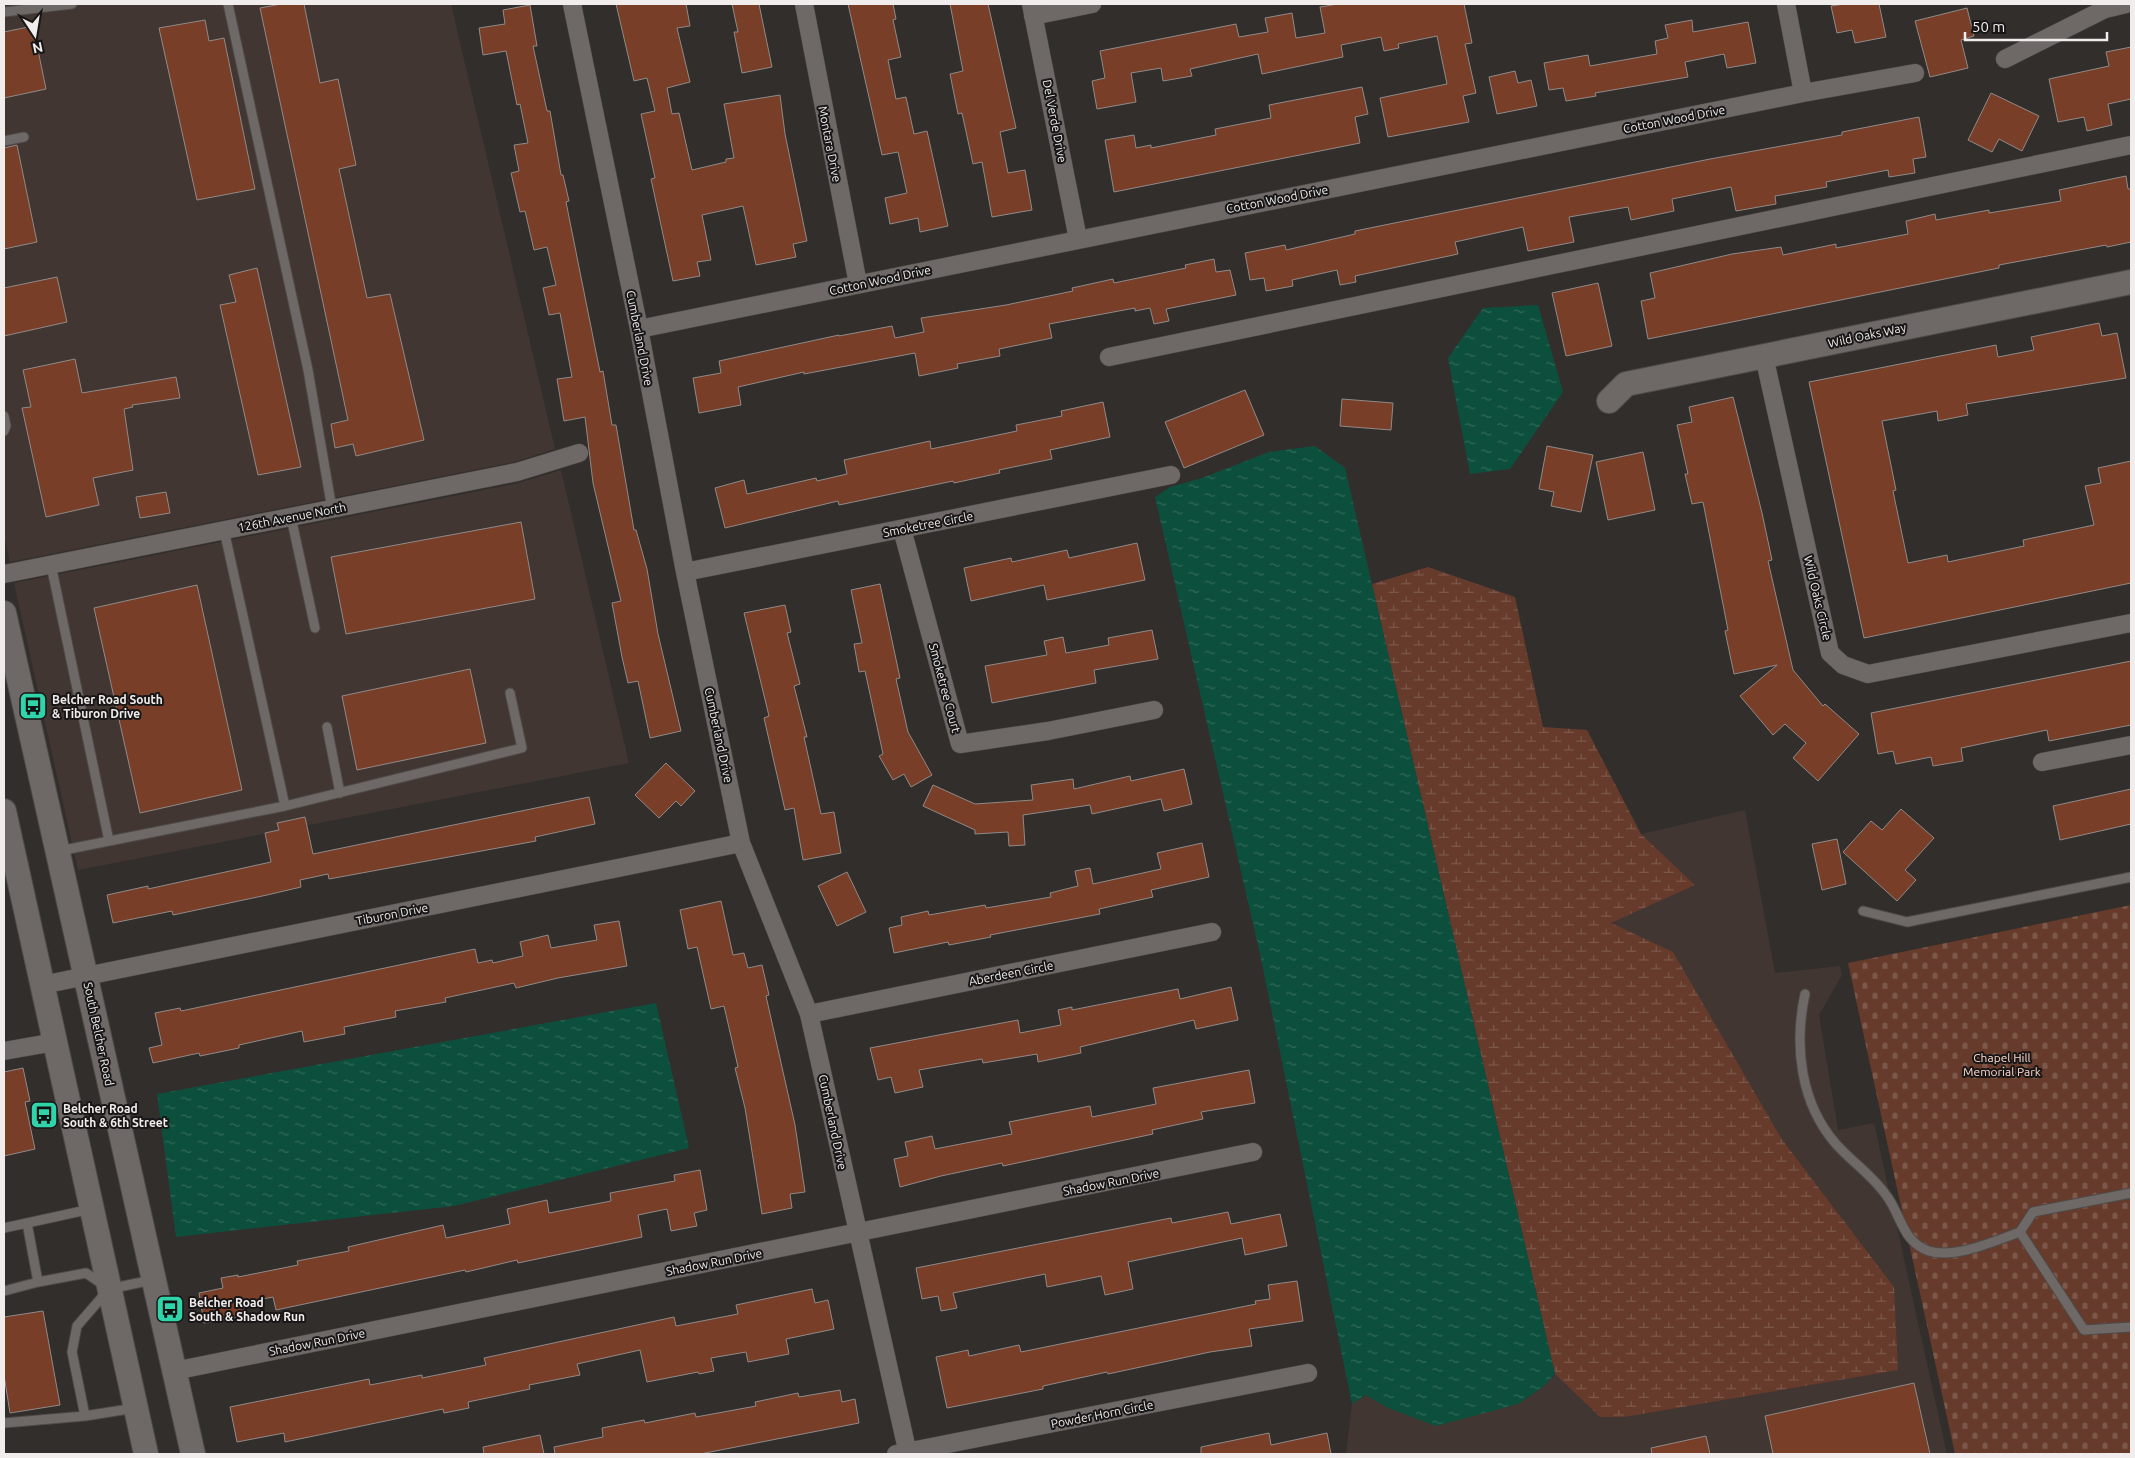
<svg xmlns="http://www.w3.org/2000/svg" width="2135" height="1458" font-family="Ubuntu,sans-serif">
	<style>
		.built { fill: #413632 }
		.wetland { fill: url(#wetland-marsh) }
		.cemetery { fill: url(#cemetery-stones) }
		.water { fill: url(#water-ripples) }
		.building { fill: #783e28; stroke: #908a88 }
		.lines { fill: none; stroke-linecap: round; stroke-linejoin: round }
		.lane-casing { stroke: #4d4a48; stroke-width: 11 }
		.street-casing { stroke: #4d4a48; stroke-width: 19 }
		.secondary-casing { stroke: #4d4a48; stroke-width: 26 }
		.lane { stroke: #6e6967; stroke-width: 9 }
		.street { stroke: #6e6967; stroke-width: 18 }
		.secondary { stroke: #6e6967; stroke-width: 24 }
		.labels { text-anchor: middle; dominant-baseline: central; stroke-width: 4; stroke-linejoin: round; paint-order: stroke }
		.street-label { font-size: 12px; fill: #f0edec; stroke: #181616 }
		.poi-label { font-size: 12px; font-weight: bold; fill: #f0edec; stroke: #181616; text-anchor: start }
		.park-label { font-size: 12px; fill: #ffd9cb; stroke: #181616 }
	</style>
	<defs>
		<pattern id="wetland-marsh" width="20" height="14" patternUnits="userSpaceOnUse" patternTransform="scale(1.25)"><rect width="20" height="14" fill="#663b2c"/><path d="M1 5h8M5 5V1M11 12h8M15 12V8" fill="none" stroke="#7c584b"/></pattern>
		<pattern id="cemetery-stones" width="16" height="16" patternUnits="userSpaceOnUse" patternTransform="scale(1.25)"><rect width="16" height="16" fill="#663b2c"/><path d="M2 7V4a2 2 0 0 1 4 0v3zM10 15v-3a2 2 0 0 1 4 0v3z" fill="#7c584b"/></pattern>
		<pattern id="water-ripples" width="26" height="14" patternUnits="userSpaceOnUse" patternTransform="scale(1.25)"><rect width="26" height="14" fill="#0d4f3d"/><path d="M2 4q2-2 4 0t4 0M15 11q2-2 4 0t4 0" fill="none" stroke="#316959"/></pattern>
	</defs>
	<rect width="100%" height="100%" fill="#322e2c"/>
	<path class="built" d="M4 4H451L555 449 514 462 10 562 4 535Z
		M561 470 629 763 78 870 14 583 519 483Z
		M1745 810 1775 973 1840 966 1842 975 1819 1015 1838 1130 1874 1123 1947 1454H1346L1352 1404 1366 1395 1388 1408 1487 1411 1518 1404 1543 1387 1555 1374 1600 1417 1894 1287 1781 1138 1611 922 1695 885 1641 834Z"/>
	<path class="wetland" d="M1428 567 1515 597 1543 727 1587 730 1641 834 1695 885 1611 923 1673 952 1781 1138 1894 1287 1898 1370 1624 1417H1600L1555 1374 1372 584Z"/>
	<path class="cemetery" d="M2131 905V1454H1955L1848 963Z"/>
	<path class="water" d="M1538 305 1563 392 1510 469 1470 474 1448 358 1483 308Z
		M1315 446 1345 468 1555 1374 1543 1387 1518 1404 1436 1426 1388 1408 1366 1395 1352 1404 1260 954 1155 497 1170 487 1202 478 1269 452Z
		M656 1003 689 1148 454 1206 176 1237 157 1094Z"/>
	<path class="building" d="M281 4H304L320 83 338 79 356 165 339 169 367 298 390 294 424 440 356 456 353 444 335 448 331 424 348 420 260 8Z
		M616 4H686L690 26 677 28 690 82 667 88 672 114 679 113 692 170 726 162V159L734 158 724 104 780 95 785 134 807 241 793 244 796 257 756 265 743 206 702 215 711 260 697 262 700 276 673 281 651 179 655 178 641 114 655 111 647 78 634 81Z
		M732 4H759L772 67 742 73 734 32H738Z
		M848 4H893L896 19 893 20 901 57 888 60 896 99 906 97 914 134 927 131 948 226 920 232 918 218 890 224 885 198 907 193 898 152 882 155Z
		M950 4H988L1016 128 1000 132 1008 173 1025 170 1032 210 992 217 982 162 973 164 962 113 958 114 950 74 963 71Z
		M1338 4H1464L1472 43 1465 44 1476 93 1463 96 1469 122 1388 137 1380 98 1447 84 1437 36 1398 44 1399 48 1384 51 1381 37 1341 45 1343 57 1262 74 1258 54 1190 69 1192 76 1163 81 1161 68 1131 73 1136 102 1097 109 1092 81 1105 78 1100 51 1236 24 1239 37 1268 32 1265 18 1292 13 1296 38 1325 33 1320 7Z
		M1844 4H1879L1886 37 1855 43 1852 30 1837 33 1831 6Z
		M530 5 537 46H533L547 111H550L561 175H563L569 201 566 202 600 372 603 371 612 425H616L634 530H636L647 569 658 634 681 731 650 738 638 681 628 683 622 657 612 603 621 601 593 483 585 417 564 421 557 379 572 377 560 313 549 315 543 288 556 285 547 247 534 250 525 211 520 212 511 173 519 171 514 145 528 143 520 104 517 105 506 51 483 55 479 28 505 24 503 10Z
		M1967 8 1974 36 1961 40 1968 68 1930 77 1915 21Z
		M205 20 209 41 224 38 255 189 197 200 159 28Z
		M1692 20 1693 32 1748 22 1756 63 1727 68 1724 54 1685 62 1688 77 1595 93 1596 96 1566 101 1563 88 1549 90 1544 63 1588 55 1590 66 1657 54 1655 41 1668 38 1665 25Z
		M33 26 46 89 4 98V32Z
		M2131 47V99L2108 104 2112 125 2087 131 2084 117 2058 122 2049 79 2109 66 2106 52Z
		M1515 71 1518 83 1531 80 1537 106 1497 114 1489 77Z
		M1362 87 1368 114 1355 117 1360 143 1114 192 1105 140 1134 135 1136 148 1151 145V148L1216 135 1215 129 1271 118 1269 105Z
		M1991 93 2039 116 2022 151 1999 139 1992 152 1968 140Z
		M1919 117 1926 157 1913 159 1915 173 1889 177 1888 170 1826 182 1827 187 1775 196 1776 204 1736 211 1731 187 1672 199 1674 211 1631 220 1628 207 1569 217 1574 242 1528 251 1523 227 1455 242 1458 254 1355 276 1356 282 1340 285 1337 270 1292 280 1293 286 1266 291 1264 278 1250 280 1245 253 1285 245 1286 250 1355 234V231L1710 159 1842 135V132Z
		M17 145 37 242 4 249V148Z
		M2126 176 2128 189H2131V242L2107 247 2106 245 1999 265V268L1648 339 1641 301 1655 298 1650 273 1732 254 1781 247 1783 255 1836 244V248L1908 234 1906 221 1935 214 1936 220 1989 210V213L2061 201 2059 190Z
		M1214 259 1216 272 1230 270 1236 295 1166 309 1169 321 1154 324 1150 308 1135 311V308L1049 324 1052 338 999 349 1000 356 957 364 958 368 919 376 915 353 804 374V372L738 387 741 405 699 413 693 378 721 373 719 361 839 335V336L892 326 895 338 924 332 921 318 1006 305 1073 291 1072 288 1113 279 1114 283 1186 268 1185 265Z
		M257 268 301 467 258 475 220 305 236 302 229 275Z
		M57 277 67 322 4 336V288Z
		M1598 283 1612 346 1566 356 1552 293Z
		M2099 323 2102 336 2117 333 2126 378 1966 404 1968 415 1938 421 1937 411 1882 421 1896 490 1893 491 1908 563 1947 555 1948 562 2024 546 2023 540 2094 525 2085 486 2101 483 2098 468 2131 461V583L1864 638 1809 382 1996 345 1998 357 2034 350 2031 337Z
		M75 359 82 393 176 377 180 398 132 405 133 407 124 409 133 470 93 478 99 505 46 517 22 408 31 407 23 370Z
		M1245 390 1264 435 1184 468 1165 422Z
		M1733 397 1762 513 1772 560 1768 561 1793 670 1823 706 1825 704 1859 734 1818 781 1793 758 1806 743 1785 724 1773 735 1740 696 1777 665 1734 674 1725 631 1728 630 1703 502 1692 504 1685 474H1688L1677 425 1692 422 1689 407Z
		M1342 399 1393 403 1391 430 1340 426Z
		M1103 402 1110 437 1050 450 1052 459 999 470 1000 473 954 483 953 481 839 505 838 501 725 528 715 488 744 480 747 494 816 478 817 481 847 474 844 460 930 441 931 449 1017 431 1016 425 1062 416 1061 411Z
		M1547 446 1593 455 1581 512 1551 506 1554 492 1539 489Z
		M1643 452 1655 510 1608 520 1596 462Z
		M166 492 170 513 140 518 136 497Z
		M521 522 535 599 346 634 331 557Z
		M1137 543 1145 580 1047 600 1044 585 971 601 964 568 1011 558 1012 562 1067 550 1069 558Z
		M880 584 900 678 896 679 908 732 932 775 911 787 904 774 893 780 879 756 883 754 865 671 859 672 854 644 862 643 851 590Z
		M197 585 242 790 140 813 94 608Z
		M785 605 791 632 787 633 800 684 794 686 807 737H804L821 814 834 812 841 853 803 860 794 808 785 810 764 718 769 716 744 613Z
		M1152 630 1158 659 1094 670 1096 683 992 703 985 666 1047 655 1044 641 1063 637 1066 653 1109 645 1108 638Z
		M2131 661V725L2049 741 2047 730 1961 748 1963 761 1933 766 1931 757 1896 764 1893 751 1878 754 1871 713Z
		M470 669 486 743 357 770 342 696Z
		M666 763 695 791 681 806 676 801 659 818 635 795Z
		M1184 769 1192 804 1164 811 1161 799 1092 814 1090 805 1023 815 1025 845 1009 846 1008 832 975 834V830L923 806 933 785 975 804 1033 800 1031 785 1073 779 1074 789 1130 776 1131 781Z
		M2131 789V824L2060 840 2053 806Z
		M589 797 595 824 535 837 536 841 329 879 328 874 300 880 301 887 267 895 173 915 172 911 113 923 107 895 148 886V889L271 862 265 833 279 830 277 823 305 817 313 854Z
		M1901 809 1934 838 1905 870 1916 880 1897 901 1843 852 1871 821 1882 830Z
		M1837 839 1846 884 1822 890 1812 844Z
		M1202 843 1209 877 1151 890 1153 897 1099 909 1100 914 990 935 991 937 949 945 948 942 894 953 889 928 902 925 901 917 928 911 929 915 985 905 986 908 1051 897 1050 893 1078 886 1075 871 1090 868 1093 884 1161 869 1157 853Z
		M847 872 866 912 837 926 818 886Z
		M721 901 733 955 744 953 748 968 762 965 769 995 766 996 795 1125 805 1192 790 1194 792 1208 762 1214 745 1108 735 1068 738 1067 724 1006 711 1009 697 947 688 949 680 910Z
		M619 921 627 966 558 978 516 988 514 983 445 998 446 1002 395 1011 396 1017 344 1027 345 1034 304 1042 302 1031 239 1045V1048L200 1056 199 1053 153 1063 149 1048 162 1045 155 1013 180 1008 181 1011 475 949 478 963 492 960 493 963 523 956 520 942 548 935 551 948 597 940 594 925Z
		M1231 987 1238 1020 1196 1029 1194 1020 1080 1047 1081 1053 1038 1062 1037 1054 983 1063 982 1059 919 1070 923 1087 895 1093 891 1077 878 1080 870 1048 1018 1020 1020 1033 1061 1025 1058 1010 1072 1007V1010L1178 989 1180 999Z
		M23 1068 30 1101 25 1102 35 1149 4 1156V1072Z
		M1249 1070 1255 1103 1201 1112 1203 1119 1152 1130 1153 1134 1003 1166 1002 1163 941 1176 900 1187 894 1159 908 1156 905 1142 932 1136 935 1149 1012 1134 1009 1122 1090 1106 1092 1117 1156 1104 1153 1088Z
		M700 1170 707 1210 694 1213 697 1226 671 1231 667 1209 638 1215 642 1237 518 1263 517 1260 466 1272 465 1270 276 1310 273 1297 243 1303 245 1316 204 1323 199 1293 223 1288 221 1278 238 1275V1277L298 1265 297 1261 349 1251 348 1247 443 1225 446 1238 510 1224 507 1209 547 1200 549 1213 611 1201 610 1193 675 1181 674 1175Z
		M1228 1212 1231 1224 1280 1214 1287 1246 1245 1255 1242 1238 1128 1262 1133 1289 1105 1295 1101 1276 1047 1287 1045 1274 953 1293 957 1308 941 1311 938 1296 922 1299 916 1268 1171 1218 1172 1223Z
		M1297 1281 1303 1321 1249 1329 1252 1346 1210 1352 1108 1374 1107 1372 1043 1386V1389L947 1408 936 1357 968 1350 969 1356 1019 1345 1021 1352 1256 1304 1255 1301 1270 1299 1268 1285Z
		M812 1289 815 1303 828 1300 834 1329 786 1339 789 1354 748 1362 746 1352 711 1358 714 1371 699 1374 698 1372 647 1382 640 1350 577 1364 580 1375 529 1385 530 1389 468 1402 469 1408 444 1413 443 1409 285 1442 284 1433 237 1442 230 1407 369 1379 370 1385 422 1375V1378L486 1365 484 1358 674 1317 676 1326 738 1314 736 1305Z
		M43 1311 60 1405 10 1413 4 1375V1317Z
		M1914 1383 1930 1454H1773L1765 1416Z
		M840 1390 842 1402 855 1399 859 1423 700 1454H555L554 1447 603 1437 602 1428 644 1420 645 1423 695 1413 696 1417 756 1406 755 1402 798 1393 799 1397Z
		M1269 1433 1271 1445 1327 1433 1331 1454H1201V1447Z
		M540 1435 544 1454H484L483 1447Z
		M1706 1436 1710 1454H1652L1651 1448Z"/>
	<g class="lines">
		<g class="lane-casing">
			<path id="lane" d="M228 4 308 370 332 509
				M4 12 72 4
				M4 141 24 137
				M4 416 6 426 4 431
				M291 517 315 628
				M51 565 109 841
				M327 727 340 793
				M285 806 522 748 510 693
				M59 851 285 806 224 530
				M1863 911 1907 922 2131 877
				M1805 994C1794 1045 1800 1103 1836 1144 1852 1162 1872 1175 1886 1195 1901 1214 1902 1242 1929 1251 1954 1259 1995 1241 2020 1232
				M2131 1193 2033 1212 2020 1232 2084 1330 2131 1327
				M91 1209 27 1223 38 1282 86 1273 105 1286
				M4 1228 27 1223
				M4 1291 38 1282
				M85 1416 72 1352 77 1326 109 1289 152 1280
				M4 1423 85 1416 135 1408"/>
		</g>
		<g class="street-casing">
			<path id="street" d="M572 4 639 329 685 572 741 843 809 1014 908 1454
				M804 4 858 284
				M1031 4 1078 239
				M1786 4 1803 93
				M1033 16 1092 4
				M2005 59 2105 9 2126 4
				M639 329 1803 93 1915 73
				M1764 356 1830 653 1843 665 1868 674 2131 623
				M1109 357 2131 145
				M902 529 960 744 1048 731 1154 710
				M685 572 1171 475
				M4 574 517 472 579 453
				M2042 762 2131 745
				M42 985 741 843
				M809 1014 1212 932
				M4 1051 55 1042
				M174 1371 1253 1152
				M896 1454 1308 1373"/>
		</g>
		<g class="secondary-casing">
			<path id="secondary" d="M1609 401 1626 384 2131 282
				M4 613 193 1454
				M4 811 146 1454"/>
		</g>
		<use href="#lane" class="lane"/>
		<use href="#street" class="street"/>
		<use href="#secondary" class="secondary"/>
	</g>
	<defs>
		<g id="bus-square" transform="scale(1.4375)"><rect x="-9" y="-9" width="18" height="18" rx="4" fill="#30d4aa" stroke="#181616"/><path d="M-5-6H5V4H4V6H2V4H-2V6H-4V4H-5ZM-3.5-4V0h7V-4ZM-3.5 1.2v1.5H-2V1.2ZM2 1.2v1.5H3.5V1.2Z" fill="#111"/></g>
	</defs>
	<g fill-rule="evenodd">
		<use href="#bus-square" x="33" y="706"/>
		<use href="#bus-square" x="44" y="1115"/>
		<use href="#bus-square" x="170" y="1309"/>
	</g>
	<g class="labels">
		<g class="street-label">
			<text transform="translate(1674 119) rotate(-11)">Cotton Wood Drive</text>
			<text transform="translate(1055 121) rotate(79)">Del Verde Drive</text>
			<text transform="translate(830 144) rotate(79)">Montara Drive</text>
			<text transform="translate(1277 199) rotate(-11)">Cotton Wood Drive</text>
			<text transform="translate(880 280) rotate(-12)">Cotton Wood Drive</text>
			<text transform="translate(1867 335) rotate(-12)">Wild Oaks Way</text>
			<text transform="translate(640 338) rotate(79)">Cumberland Drive</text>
			<text transform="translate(292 517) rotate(-11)">126th Avenue North</text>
			<text transform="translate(928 524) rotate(-11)">Smoketree Circle</text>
			<text transform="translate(1818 598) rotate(77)">Wild Oaks Circle</text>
			<text transform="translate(945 688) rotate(75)">Smoketree Court</text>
			<text transform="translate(719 735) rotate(78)">Cumberland Drive</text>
			<text transform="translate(392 914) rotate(-11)">Tiburon Drive</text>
			<text transform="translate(1011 973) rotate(-11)">Aberdeen Circle</text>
			<text transform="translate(99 1034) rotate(78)">South Belcher Road</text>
			<text transform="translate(833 1122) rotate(78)">Cumberland Drive</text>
			<text transform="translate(1111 1182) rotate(-11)">Shadow Run Drive</text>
			<text transform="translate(714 1262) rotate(-11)">Shadow Run Drive</text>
			<text transform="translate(317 1342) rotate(-11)">Shadow Run Drive</text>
			<text transform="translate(1102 1414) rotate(-11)">Powder Horn Circle</text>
		</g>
		<g class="poi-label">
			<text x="52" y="699">Belcher Road South<tspan x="52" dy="14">&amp; Tiburon Drive</tspan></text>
			<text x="63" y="1108">Belcher Road<tspan x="63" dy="14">South &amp; 6th Street</tspan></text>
			<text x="189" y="1302">Belcher Road<tspan x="189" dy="14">South &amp; Shadow Run</tspan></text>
		</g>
		<g class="park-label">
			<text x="2002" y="1057">Chapel Hill<tspan x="2002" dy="14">Memorial Park</tspan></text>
		</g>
	</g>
	<rect width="2135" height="1458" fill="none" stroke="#f0edec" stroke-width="10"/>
	<g transform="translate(35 35) rotate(168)" stroke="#181616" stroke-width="4" paint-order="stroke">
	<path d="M0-4L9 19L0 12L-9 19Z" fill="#f0edec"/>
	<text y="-8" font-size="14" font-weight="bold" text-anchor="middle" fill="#f0edec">N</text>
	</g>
	<path d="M1965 32v8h142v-8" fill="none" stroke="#f0edec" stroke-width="2.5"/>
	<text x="1972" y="32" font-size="15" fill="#f0edec" stroke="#181616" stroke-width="4" paint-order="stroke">50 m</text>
</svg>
